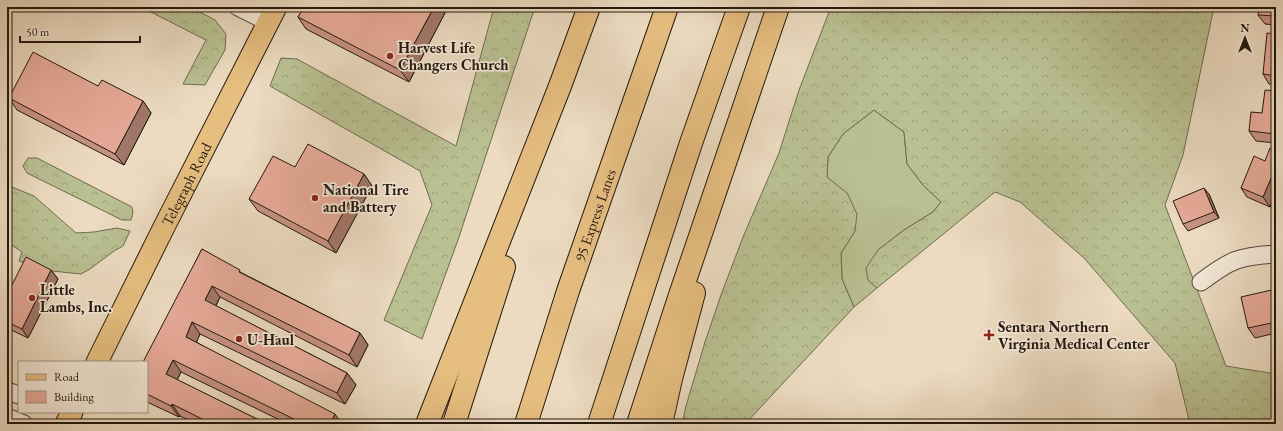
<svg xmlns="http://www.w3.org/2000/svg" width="1283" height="431" font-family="'EB Garamond',serif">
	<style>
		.grass { fill: #b9c092; stroke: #6f6c50 }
		.forest { fill: url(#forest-crowns); stroke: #6f6c50 }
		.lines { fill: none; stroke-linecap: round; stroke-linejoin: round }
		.minor-casing { stroke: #57493c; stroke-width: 19 }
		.major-casing { stroke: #25180f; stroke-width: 23 }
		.highway-casing { stroke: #25180f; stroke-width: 24 }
		.minor { stroke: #f3e8d7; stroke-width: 17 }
		.major { stroke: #e6be80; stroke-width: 21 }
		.highway { stroke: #e6be80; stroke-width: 22 }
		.wall { fill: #c69283; stroke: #25180f }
		.shaded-wall { fill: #a1776a; stroke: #25180f }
		.building { fill: #e6aa98; stroke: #25180f }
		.poi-dot { fill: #8f2418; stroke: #f3e8d7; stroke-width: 1.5 }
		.labels { text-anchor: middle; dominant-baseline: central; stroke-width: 3.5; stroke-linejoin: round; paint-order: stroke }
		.poi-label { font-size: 15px; font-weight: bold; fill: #25180f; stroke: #f3e8d7; text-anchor: start }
		.street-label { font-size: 15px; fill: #25180f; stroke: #f3e8d7 }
	</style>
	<defs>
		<pattern id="forest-crowns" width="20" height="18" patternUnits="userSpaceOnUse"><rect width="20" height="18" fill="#b9c092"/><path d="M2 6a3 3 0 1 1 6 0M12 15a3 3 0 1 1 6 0" fill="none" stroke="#9fa47d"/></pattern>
	</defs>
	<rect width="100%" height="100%" fill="#ecdbc1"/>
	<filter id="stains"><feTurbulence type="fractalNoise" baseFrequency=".005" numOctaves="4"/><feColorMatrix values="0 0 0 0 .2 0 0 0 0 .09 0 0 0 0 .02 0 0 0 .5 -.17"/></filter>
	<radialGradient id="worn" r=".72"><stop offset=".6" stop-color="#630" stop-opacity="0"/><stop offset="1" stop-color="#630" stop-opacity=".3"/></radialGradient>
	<path class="grass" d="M874 110 904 132 907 164 923 185 941 202 933 212 904 230 878 250 868 280 877 288 854 307 842 279 841 253 855 231 827 177 828 157 843 134Z"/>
	<path class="forest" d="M141 7H190L215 20 226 34 225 50 205 85 183 84 206 40Z
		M494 7H535L458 240 422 339 384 320 432 205 420 171 270 86 281 58 297 59 456 146Z
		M831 7H1214L1183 155 1165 205 1226 366 1276 374V424H1190L1175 363 1084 258 1020 202 995 192 877 288 868 280 866 268 878 250 904 230 933 212 941 202 923 185 907 164 904 132 874 110 843 134 828 157 827 177 847 193 857 214 855 231 841 253 842 279 854 307 745 424H682L686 406 705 342 721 295 743 237 779 153 799 90Z
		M28 158H37L132 207 133 213 131 220H122L27 173 23 166Z
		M7 185 34 196 76 233 94 232 117 228 130 231 123 246 114 251 90 269 81 274 52 271 19 261 22 252 7 242Z"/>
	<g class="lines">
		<g class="minor-casing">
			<path id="minor" d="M238 7 268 22
				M1201 282C1230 260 1239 256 1276 254
				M7 391 19 395
				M7 417 24 424"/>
		</g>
		<g class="major-casing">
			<g id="major">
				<path id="s1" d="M97 362 164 227 276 7"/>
				<path d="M66 424 72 412"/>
			</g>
		</g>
		<g class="highway-casing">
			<g id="highway">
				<path d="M427 424 560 86 589 7"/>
				<path d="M454 424 504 267"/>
				<path id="s2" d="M526 424 568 291 667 7"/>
				<path d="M599 424 691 143 739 7"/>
				<path d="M638 424 679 298 778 7"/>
				<path d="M661 424 671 379 694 293"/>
			</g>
		</g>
		<use href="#minor" class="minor"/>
		<use href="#major" class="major"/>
		<use href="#highway" class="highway"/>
	</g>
	<path class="wall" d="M304 7H448L409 82 306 29 298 17Z
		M1276 7V25L1265 24 1258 15Z
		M1276 34V84H1269L1263 74Z
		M98 86 143 101 151 113 124 165 17 110 9 98Z
		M1276 91V143L1256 141 1249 131 1262 113Z
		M1276 151V192L1270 207 1247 197 1241 188 1265 161Z
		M295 167 364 174 372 186 336 253 258 211 249 199Z
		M1209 194 1219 218 1188 231 1183 224Z
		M202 249 242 273 360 333 368 345 357 367 220 297 216 306 347 373 356 385 345 404 200 334 196 342 342 424H288L181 372 177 380 267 424H197L180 416 179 417 147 402V362Z
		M51 270 58 279 28 338 7 328V295Z
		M1276 289V333L1255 338 1248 328Z"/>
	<path class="shaded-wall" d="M434 7H448L409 82 400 70Z
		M143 101 151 113 124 165 115 154Z
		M1275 169H1276V192L1270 207 1263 197Z
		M364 174 372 186 336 253 328 241Z
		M1204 188 1209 194 1219 218 1214 212Z
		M51 270 58 279 28 338 22 329Z
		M212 286 220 297 213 311 205 300Z
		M192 322 200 334 194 348 186 337Z
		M360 333 368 345 357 367 349 355Z
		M173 360 181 372 174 386 166 374Z
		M347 373 356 385 345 404 337 393Z
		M172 404 180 416 179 417 171 406Z
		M335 414 342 424H330Z"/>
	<path class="building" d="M304 7H434L400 70 298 17Z
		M1259 7H1276V16L1258 15Z
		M1267 33 1276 34V76L1263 74Z
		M33 52 98 86 102 80 143 101 115 154 9 98Z
		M1265 90 1276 91V134L1249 131 1251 112 1262 113Z
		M308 144 364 174 328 241 249 199 273 156 295 167Z
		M1270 148 1276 151V169H1275L1263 197 1241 188 1254 156 1265 161Z
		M1204 188 1214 212 1183 224 1173 201Z
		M202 249 240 270 239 272 360 333 349 355 212 286 205 300 347 373 337 393 192 322 186 337 335 414 330 424H304L173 360 166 374 267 424H212L172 404 171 406 147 394V362H143Z
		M26 257 51 270 22 329 7 322V295Z
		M1276 289V322L1248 328 1241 297Z"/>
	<g class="poi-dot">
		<circle cx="390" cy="56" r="4"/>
		<circle cx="315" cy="198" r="4"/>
		<circle cx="32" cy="298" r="4"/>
		<path d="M987 329h4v4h4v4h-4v4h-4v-4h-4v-4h4z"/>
		<circle cx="239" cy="339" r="4"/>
	</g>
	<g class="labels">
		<g class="poi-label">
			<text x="398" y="47">Harvest Life<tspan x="398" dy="17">Changers Church</tspan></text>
			<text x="323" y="189">National Tire<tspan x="323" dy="17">and Battery</tspan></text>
			<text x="40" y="289">Little<tspan x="40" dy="17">Lambs, Inc.</tspan></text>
			<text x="998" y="326">Sentara Northern<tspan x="998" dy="17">Virginia Medical Center</tspan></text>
			<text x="247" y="339">U-Haul</text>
		</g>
		<g class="street-label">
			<text stroke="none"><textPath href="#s1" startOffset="199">Telegraph Road</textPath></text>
			<text stroke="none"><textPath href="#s2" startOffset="220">95 Express Lanes</textPath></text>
		</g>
	</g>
	<rect width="1283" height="431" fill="none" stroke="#ecdbc1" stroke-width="24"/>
	<rect x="8" y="8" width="1267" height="415" fill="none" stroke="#25180f" stroke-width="2"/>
	<rect x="12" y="12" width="1259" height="407" fill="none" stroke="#25180f"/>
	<rect x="18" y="361" width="130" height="52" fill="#f3e8d7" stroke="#a19587"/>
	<rect x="26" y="374" width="20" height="6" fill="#e6be80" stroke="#a19587"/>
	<text x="54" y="381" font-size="12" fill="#25180f">Road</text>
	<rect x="26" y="391" width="20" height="12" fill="#e6aa98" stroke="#a19587"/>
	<text x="54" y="401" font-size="12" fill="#25180f">Building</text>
	<g transform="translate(1245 38)" stroke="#f3e8d7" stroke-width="3" paint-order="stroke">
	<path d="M0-3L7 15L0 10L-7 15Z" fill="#25180f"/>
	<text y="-6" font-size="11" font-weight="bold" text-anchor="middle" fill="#25180f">N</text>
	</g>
	<path d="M20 36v6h120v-6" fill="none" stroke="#25180f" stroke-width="2"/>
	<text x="26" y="36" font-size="12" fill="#25180f" stroke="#f3e8d7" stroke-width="3" paint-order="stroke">50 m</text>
	<rect width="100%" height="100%" filter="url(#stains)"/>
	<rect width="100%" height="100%" fill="url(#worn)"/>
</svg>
